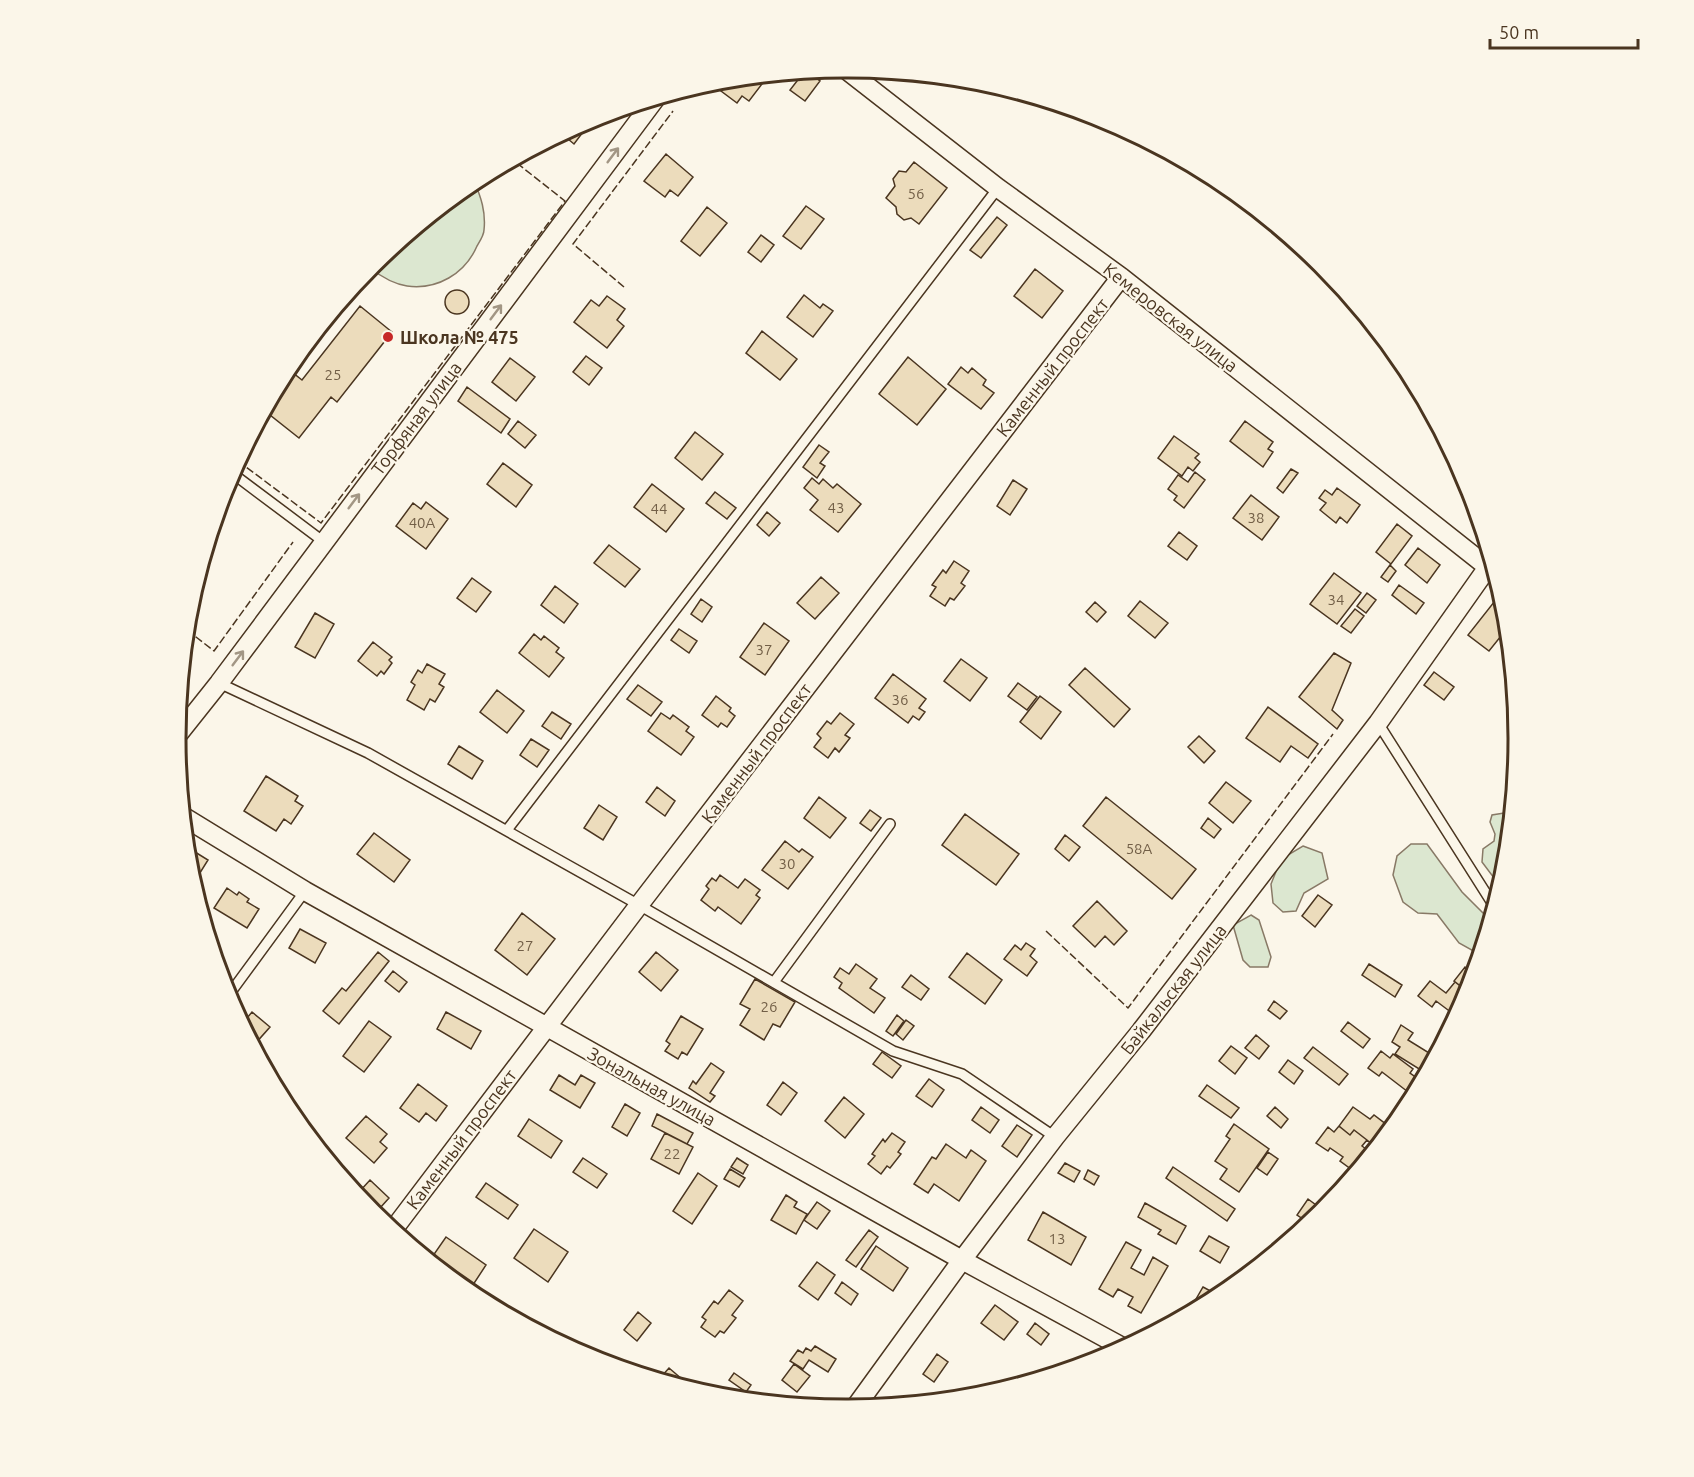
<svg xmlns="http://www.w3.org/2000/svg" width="1694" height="1477" font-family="Ubuntu,sans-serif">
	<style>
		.green { fill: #dce7d0; stroke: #887966; stroke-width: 1.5 }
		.building { fill: #ecdcbc; stroke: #4a3520; stroke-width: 1.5 }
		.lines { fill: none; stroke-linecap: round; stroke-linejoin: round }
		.lane-casing { stroke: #4a3520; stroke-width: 12 }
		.street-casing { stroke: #4a3520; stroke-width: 21 }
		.lane { stroke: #fbf6e9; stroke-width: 9 }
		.street { stroke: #fbf6e9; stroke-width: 18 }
		.fence { stroke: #4a3520; stroke-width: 1.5; stroke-dasharray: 8 3; stroke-linecap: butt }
		.oneway { stroke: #a29684 }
		.poi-dot { fill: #c62828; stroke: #fbf6e9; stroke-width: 2 }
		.labels { text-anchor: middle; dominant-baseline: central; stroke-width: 4.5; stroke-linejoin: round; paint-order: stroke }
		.number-label { font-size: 15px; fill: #725f47 }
		.street-label { font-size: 18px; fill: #4a3520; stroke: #fbf6e9 }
		.poi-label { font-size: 18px; font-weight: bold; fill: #4a3520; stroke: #fbf6e9; text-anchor: start }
		.rim { fill: none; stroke: #4a3520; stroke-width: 3 }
	</style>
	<rect width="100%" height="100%" fill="#fbf6e9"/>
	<path class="green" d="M474 181C481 197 486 212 484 230 484 235 480 241 477 246 465 274 437 290 407 286 394 284 379 275 370 268Z
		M1504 813 1510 817 1505 870 1500 886 1482 862 1483 849 1494 841 1495 834 1490 822 1492 815Z
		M1411 844H1427L1462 892 1490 920 1480 952 1477 953 1459 943 1437 914 1418 913 1403 902 1393 875 1397 856Z
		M1303 846 1322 853 1328 879 1304 893 1296 911 1283 912 1273 903 1271 884 1281 859Z
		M1251 915 1259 920 1271 957 1268 967H1250L1243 960 1233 925Z"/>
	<path class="building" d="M807 71 820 81 805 101 790 90 804 72Z
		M753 77 762 84 749 101 742 96 737 103 709 82 716 80Z
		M582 123 586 128 574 144 562 134Z
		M666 154 693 177 678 196 670 190 665 197 644 181Z
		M914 162 947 188 919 224 911 218 904 220 897 214 896 207 886 198 895 186 893 179 899 171 906 172Z
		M806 206 824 219 801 249 783 236Z
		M707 207 727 223 700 256 681 241Z
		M997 217 1007 225 981 258 970 250Z
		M761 235 774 245 761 262 748 252Z
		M1035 269 1063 291 1042 318 1014 296Z
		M445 302a12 12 0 1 1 24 0a12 12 0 1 1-24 0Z
		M804 295 820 308 823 304 833 311 813 337 787 317Z
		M607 296 625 309 617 320 624 326 607 348 574 322 591 300 599 306Z
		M360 306 392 332 337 402 331 397 299 438 265 411 288 369 302 380Z
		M762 331 797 359 780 380 746 353Z
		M586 356 602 368 589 385 573 372Z
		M908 357 946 389 917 425 879 394Z
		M510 358 535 377 516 401 492 382Z
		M961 367 968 373 972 368 986 380 983 385 994 393 981 409 948 384Z
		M467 387 510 419 501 433 458 401Z
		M518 421 536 435 525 448 508 434Z
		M1245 421 1273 442 1268 449 1273 452 1263 467 1230 441Z
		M695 432 723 454 702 480 675 458Z
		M1174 436 1199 454 1195 458 1200 462 1193 471 1188 467 1182 476 1158 458Z
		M819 445 829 452 820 463 825 466 817 478 803 467Z
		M503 463 532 485 516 507 487 484Z
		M1291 469 1298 473 1283 493 1277 488Z
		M1195 472 1205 480 1184 508 1174 500 1177 496 1168 489 1178 475 1188 482Z
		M812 478 819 484 823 479 833 488 837 484 861 504 838 532 810 510 818 500 804 488Z
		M1013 480 1027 489 1010 515 997 506Z
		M652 484 684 509 666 532 634 507Z
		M1337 488 1360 505 1347 523 1340 517 1336 523 1320 510 1326 503 1319 498 1325 490 1332 495Z
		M715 492 736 508 727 519 706 503Z
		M1251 495 1279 517 1262 540 1233 518Z
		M426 502 448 519 426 549 396 526 413 503 421 509Z
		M767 512 780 523 769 536 757 525Z
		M1397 524 1412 536 1391 564 1376 552Z
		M1179 532 1197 546 1187 560 1168 546Z
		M609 545 640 569 625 587 594 563Z
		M1418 548 1440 565 1427 583 1405 565Z
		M954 561 969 571 961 583 965 586 954 600 950 598 945 606 930 596 936 587 932 585 943 570 946 573Z
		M1390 565 1396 571 1388 582 1381 577Z
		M1334 573 1361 593 1337 624 1310 604Z
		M821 577 839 593 815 619 797 603Z
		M472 578 491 592 476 612 457 598Z
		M1399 585 1424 603 1416 614 1392 595Z
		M555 586 578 604 564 623 541 605Z
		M1367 593 1376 600 1366 613 1357 606Z
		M1498 597 1503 601 1505 608 1508 633 1505 631 1489 651 1468 635Z
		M701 599 712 607 702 622 691 614Z
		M1140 601 1168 623 1155 638 1128 616Z
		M1095 602 1106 612 1097 622 1086 612Z
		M1355 609 1364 616 1351 633 1341 626Z
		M315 613 334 624 315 658 295 647Z
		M764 623 789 641 765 675 740 657Z
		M679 629 697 641 689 653 671 640Z
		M534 634 541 640 544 636 559 648 556 652 564 658 549 677 519 653Z
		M373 642 392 657 389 660 392 663 384 674 381 671 377 676 358 661Z
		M1334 653 1351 663 1332 710 1343 720 1337 729 1299 697Z
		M961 659 987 678 970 701 944 681Z
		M427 664 445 674 439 684 444 687 435 702 430 699 424 710 407 700 415 685 411 682 418 670 422 673Z
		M1085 668 1130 709 1114 727 1069 685Z
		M1434 672 1454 687 1444 700 1424 685Z
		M893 674 926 699 919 708 925 712 919 720 913 716 908 723 875 698Z
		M1018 683 1037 697 1027 710 1008 696Z
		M638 685 662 702 651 716 627 699Z
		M497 690 524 711 507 733 480 712Z
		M716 696 731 708 729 711 735 716 727 727 721 723 718 727 702 715Z
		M1040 696 1061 712 1041 739 1020 722Z
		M1268 707 1318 744 1308 758 1291 746 1280 762 1246 738Z
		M552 712 571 724 561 739 542 726Z
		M661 713 670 719 673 715 689 727 686 731 694 737 681 755 648 731Z
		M840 713 854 724 845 735 850 738 839 752 835 748 828 758 814 747 821 738 817 734 827 721 831 724Z
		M1199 736 1215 751 1204 763 1188 747Z
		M531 739 549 750 537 767 520 755Z
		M459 746 483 761 472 779 448 764Z
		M266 776 298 796 295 801 303 806 291 824 284 819 276 831 244 811Z
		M1226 782 1251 801 1233 823 1209 803Z
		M657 787 675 801 665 816 646 802Z
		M819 797 846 818 830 838 804 818Z
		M1106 797 1196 869 1172 899 1083 826Z
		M599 805 617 817 603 840 584 828Z
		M870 810 881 818 871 831 860 823Z
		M965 814 1019 854 996 885 942 845Z
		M1208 818 1221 829 1214 838 1201 828Z
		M374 833 410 860 394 882 357 854Z
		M1065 835 1080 847 1069 861 1055 849Z
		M785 841 799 852 802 849 813 857 788 889 762 870Z
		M195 852 208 860 193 884 188 863Z
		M720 875 738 888 745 879 760 890 756 895 760 898 741 924 718 907 715 911 701 900 709 889 706 886 712 878 716 881Z
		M227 888 237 895 239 892 249 899 247 902 259 909 247 928 214 908Z
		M1318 895 1332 905 1315 927 1302 916Z
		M1097 901 1127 931 1114 945 1105 936 1095 947 1073 926Z
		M522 913 555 939 527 975 495 950Z
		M300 929 326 943 315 963 289 948Z
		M1026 943 1035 949 1030 956 1037 962 1027 976 1004 959 1015 945 1021 950Z
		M378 952 389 961 339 1024 323 1011 342 988 346 991Z
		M656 952 678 970 661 991 639 972Z
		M967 953 1002 980 985 1004 949 977Z
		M856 964 877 979 870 988 885 998 874 1013 839 988 842 983 834 977 840 968 849 974Z
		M1369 964 1402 985 1395 997 1362 975Z
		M1465 967 1473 974 1467 991 1454 981Z
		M393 971 407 982 399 992 385 981Z
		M911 975 929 989 921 1000 902 987Z
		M755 979 795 1002 780 1027 773 1024 764 1040 740 1025 750 1009 740 1004Z
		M1430 981 1446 993 1455 982 1468 992 1460 1004 1462 1005 1456 1016 1436 1001 1432 1007 1418 996Z
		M1274 1001 1287 1011 1280 1019 1268 1010Z
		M252 1012 270 1027 254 1045 242 1024Z
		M446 1012 481 1031 471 1049 437 1029Z
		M897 1015 904 1021 893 1036 886 1031Z
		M681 1016 703 1029 687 1055 682 1052 678 1059 665 1051 670 1044 666 1041Z
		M906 1020 914 1026 903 1040 896 1034Z
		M369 1021 391 1037 364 1072 343 1056Z
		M1348 1022 1370 1039 1363 1048 1341 1031Z
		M1401 1025 1413 1033 1408 1040 1434 1056 1424 1072 1395 1054 1400 1047 1392 1042Z
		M1256 1035 1269 1046 1259 1059 1245 1048Z
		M1231 1046 1247 1058 1235 1074 1219 1061Z
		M1313 1047 1348 1074 1339 1085 1304 1058Z
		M1381 1051 1390 1058 1393 1054 1413 1069 1410 1073 1421 1081 1412 1095 1382 1072 1379 1076 1368 1068Z
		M882 1052 901 1066 892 1078 873 1064Z
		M1288 1060 1303 1071 1294 1084 1279 1072Z
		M711 1063 724 1072 710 1093 715 1096 710 1102 689 1088 693 1081 696 1084Z
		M559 1075 575 1085 581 1075 595 1083 580 1108 550 1090Z
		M929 1079 944 1090 932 1107 916 1096Z
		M783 1082 797 1093 781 1115 767 1105Z
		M418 1084 447 1106 436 1121 426 1113 419 1122 400 1108Z
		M1207 1085 1239 1108 1231 1118 1199 1096Z
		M844 1097 864 1114 845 1138 825 1121Z
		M625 1104 640 1113 627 1136 612 1127Z
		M981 1107 999 1120 990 1133 972 1120Z
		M1275 1107 1288 1119 1281 1128 1267 1116Z
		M1353 1107 1370 1119 1374 1115 1387 1125 1379 1135 1383 1138 1376 1147 1354 1130 1350 1135 1339 1126Z
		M657 1114 693 1133 687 1144 652 1126Z
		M366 1116 387 1134 380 1142 387 1148 374 1163 346 1138Z
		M529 1119 562 1141 551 1158 518 1136Z
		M1234 1124 1269 1149 1239 1192 1220 1179 1227 1169 1215 1161 1230 1139 1226 1136Z
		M1017 1125 1032 1135 1017 1157 1002 1146Z
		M1339 1126 1350 1135 1354 1130 1367 1140 1362 1146 1371 1153 1355 1172 1340 1161 1343 1157 1330 1148 1328 1151 1316 1143 1328 1127 1334 1132Z
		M665 1133 693 1147 679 1174 651 1159Z
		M892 1133 905 1142 898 1152 901 1154 890 1168 887 1166 881 1174 868 1164 875 1156 872 1154 883 1139 885 1142Z
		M946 1144 966 1158 971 1150 986 1161 959 1201 934 1184 928 1193 914 1184 932 1157 936 1159Z
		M1268 1152 1278 1159 1267 1175 1257 1168Z
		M583 1158 607 1174 597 1188 573 1172Z
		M737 1158 748 1165 743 1174 731 1167Z
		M1065 1163 1080 1171 1074 1182 1058 1173Z
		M1173 1167 1235 1209 1227 1221 1166 1178Z
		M730 1169 745 1178 739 1187 724 1179Z
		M1088 1170 1099 1176 1094 1185 1084 1179Z
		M698 1173 717 1186 692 1224 673 1211Z
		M370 1180 389 1198 380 1208 360 1191Z
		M486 1183 518 1205 508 1219 476 1197Z
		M786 1195 797 1202 794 1207 807 1214 796 1234 771 1220Z
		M1308 1199 1320 1208 1317 1213 1319 1215 1309 1223 1297 1215Z
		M817 1202 830 1211 817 1229 804 1220Z
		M1145 1203 1186 1226 1176 1244 1158 1234 1161 1230 1138 1217Z
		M1043 1212 1086 1237 1071 1265 1028 1240Z
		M534 1229 568 1252 548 1282 514 1258Z
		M869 1230 878 1237 856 1267 846 1260Z
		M1209 1236 1229 1247 1220 1263 1200 1251Z
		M446 1237 486 1265 469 1291 430 1260Z
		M1126 1242 1141 1250 1131 1268 1144 1275 1153 1257 1168 1266 1141 1313 1128 1306 1133 1297 1118 1289 1113 1297 1099 1289Z
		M876 1246 908 1268 893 1291 861 1269Z
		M817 1262 835 1275 818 1300 799 1286Z
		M842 1282 858 1294 851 1305 835 1293Z
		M1203 1287 1218 1295 1216 1299 1188 1313Z
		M729 1290 743 1301 732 1315 736 1318 724 1333 720 1331 715 1337 701 1327 706 1320 702 1317 714 1301 718 1304Z
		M995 1305 1018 1322 1004 1340 981 1323Z
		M638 1312 651 1323 637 1341 624 1330Z
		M1035 1323 1049 1334 1041 1345 1027 1334Z
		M815 1346 836 1359 828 1372 809 1360 803 1369 790 1361 798 1350 803 1353 806 1348 811 1351Z
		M937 1354 948 1362 934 1382 923 1374Z
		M794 1364 810 1376 797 1392 782 1380Z
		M669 1368 690 1386 689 1388 659 1379Z
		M734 1373 751 1385 746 1392 729 1380Z"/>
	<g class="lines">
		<g class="lane-casing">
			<path id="lane" d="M232 473 324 542
				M219 683 368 753 639 905 893 1051 962 1074 1055 1137
				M1378 723 1494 906
				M507 830 998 188
				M774 982 890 824
				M228 996 305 891"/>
		</g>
		<g class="street-casing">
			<path id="street" d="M844 68 998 188 1121 277 1494 572
				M176 737 219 683 655 99
				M184 817 305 891 962 1260 1124 1348
				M393 1230 639 905 1121 277
				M854 1409 962 1260 1055 1137 1141 1031 1378 723 1488 567"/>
		</g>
		<use href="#lane" class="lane"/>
		<use href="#street" class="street"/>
		<path class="fence" d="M624 287 573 244 673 111
			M238 461 321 523 565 201 513 160
			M187 630 214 651 293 542
			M1046 931 1128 1008 1333 734"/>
	</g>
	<defs><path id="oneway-shaft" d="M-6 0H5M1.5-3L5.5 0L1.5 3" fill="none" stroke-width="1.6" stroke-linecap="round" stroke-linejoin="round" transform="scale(1.5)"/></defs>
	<g class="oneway">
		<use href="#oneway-shaft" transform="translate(613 155) rotate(-53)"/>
		<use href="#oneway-shaft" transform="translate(496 312) rotate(-53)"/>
		<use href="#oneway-shaft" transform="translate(354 501) rotate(-53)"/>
		<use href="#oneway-shaft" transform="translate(238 658) rotate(-53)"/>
	</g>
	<circle class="poi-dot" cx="388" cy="337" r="6"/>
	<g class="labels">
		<g class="number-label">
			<text x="916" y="193">56</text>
			<text x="333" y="374">25</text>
			<text x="836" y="507">43</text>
			<text x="659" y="508">44</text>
			<text x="1256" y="517">38</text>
			<text x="422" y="522">40А</text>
			<text x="1336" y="599">34</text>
			<text x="764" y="649">37</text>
			<text x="900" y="699">36</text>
			<text x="1139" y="848">58А</text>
			<text x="787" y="863">30</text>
			<text x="525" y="945">27</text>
			<text x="769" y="1006">26</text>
			<text x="672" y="1153">22</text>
			<text x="1057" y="1238">13</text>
		</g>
		<g class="street-label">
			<text transform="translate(1171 317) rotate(38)">Кемеровская улица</text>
			<text transform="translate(1052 367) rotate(-52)">Каменный проспект</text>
			<text transform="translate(416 418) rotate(-53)">Торфяная улица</text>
			<text transform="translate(756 753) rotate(-53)">Каменный проспект</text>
			<text transform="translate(1173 989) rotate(-52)">Байкальская улица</text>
			<text transform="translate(652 1086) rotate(29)">Зональная улица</text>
			<text transform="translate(461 1139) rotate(-53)">Каменный проспект</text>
		</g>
		<g class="poi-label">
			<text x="400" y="337">Школа № 475</text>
		</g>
	</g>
	<path d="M0 0H1694V1477H0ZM846 78H848A660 660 0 0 1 1508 738V739A660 660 0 0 1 848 1399H846A660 660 0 0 1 186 739V738A660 660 0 0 1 846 78Z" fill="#fbf6e9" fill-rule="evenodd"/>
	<path class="rim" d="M846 78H848A660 660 0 0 1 1508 738V739A660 660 0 0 1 848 1399H846A660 660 0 0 1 186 739V738A660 660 0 0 1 846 78Z"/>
	<path d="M1490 39v9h148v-9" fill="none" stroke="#4a3520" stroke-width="3"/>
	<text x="1499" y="39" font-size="18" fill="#4a3520" stroke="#fbf6e9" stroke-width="4.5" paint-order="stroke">50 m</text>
</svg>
